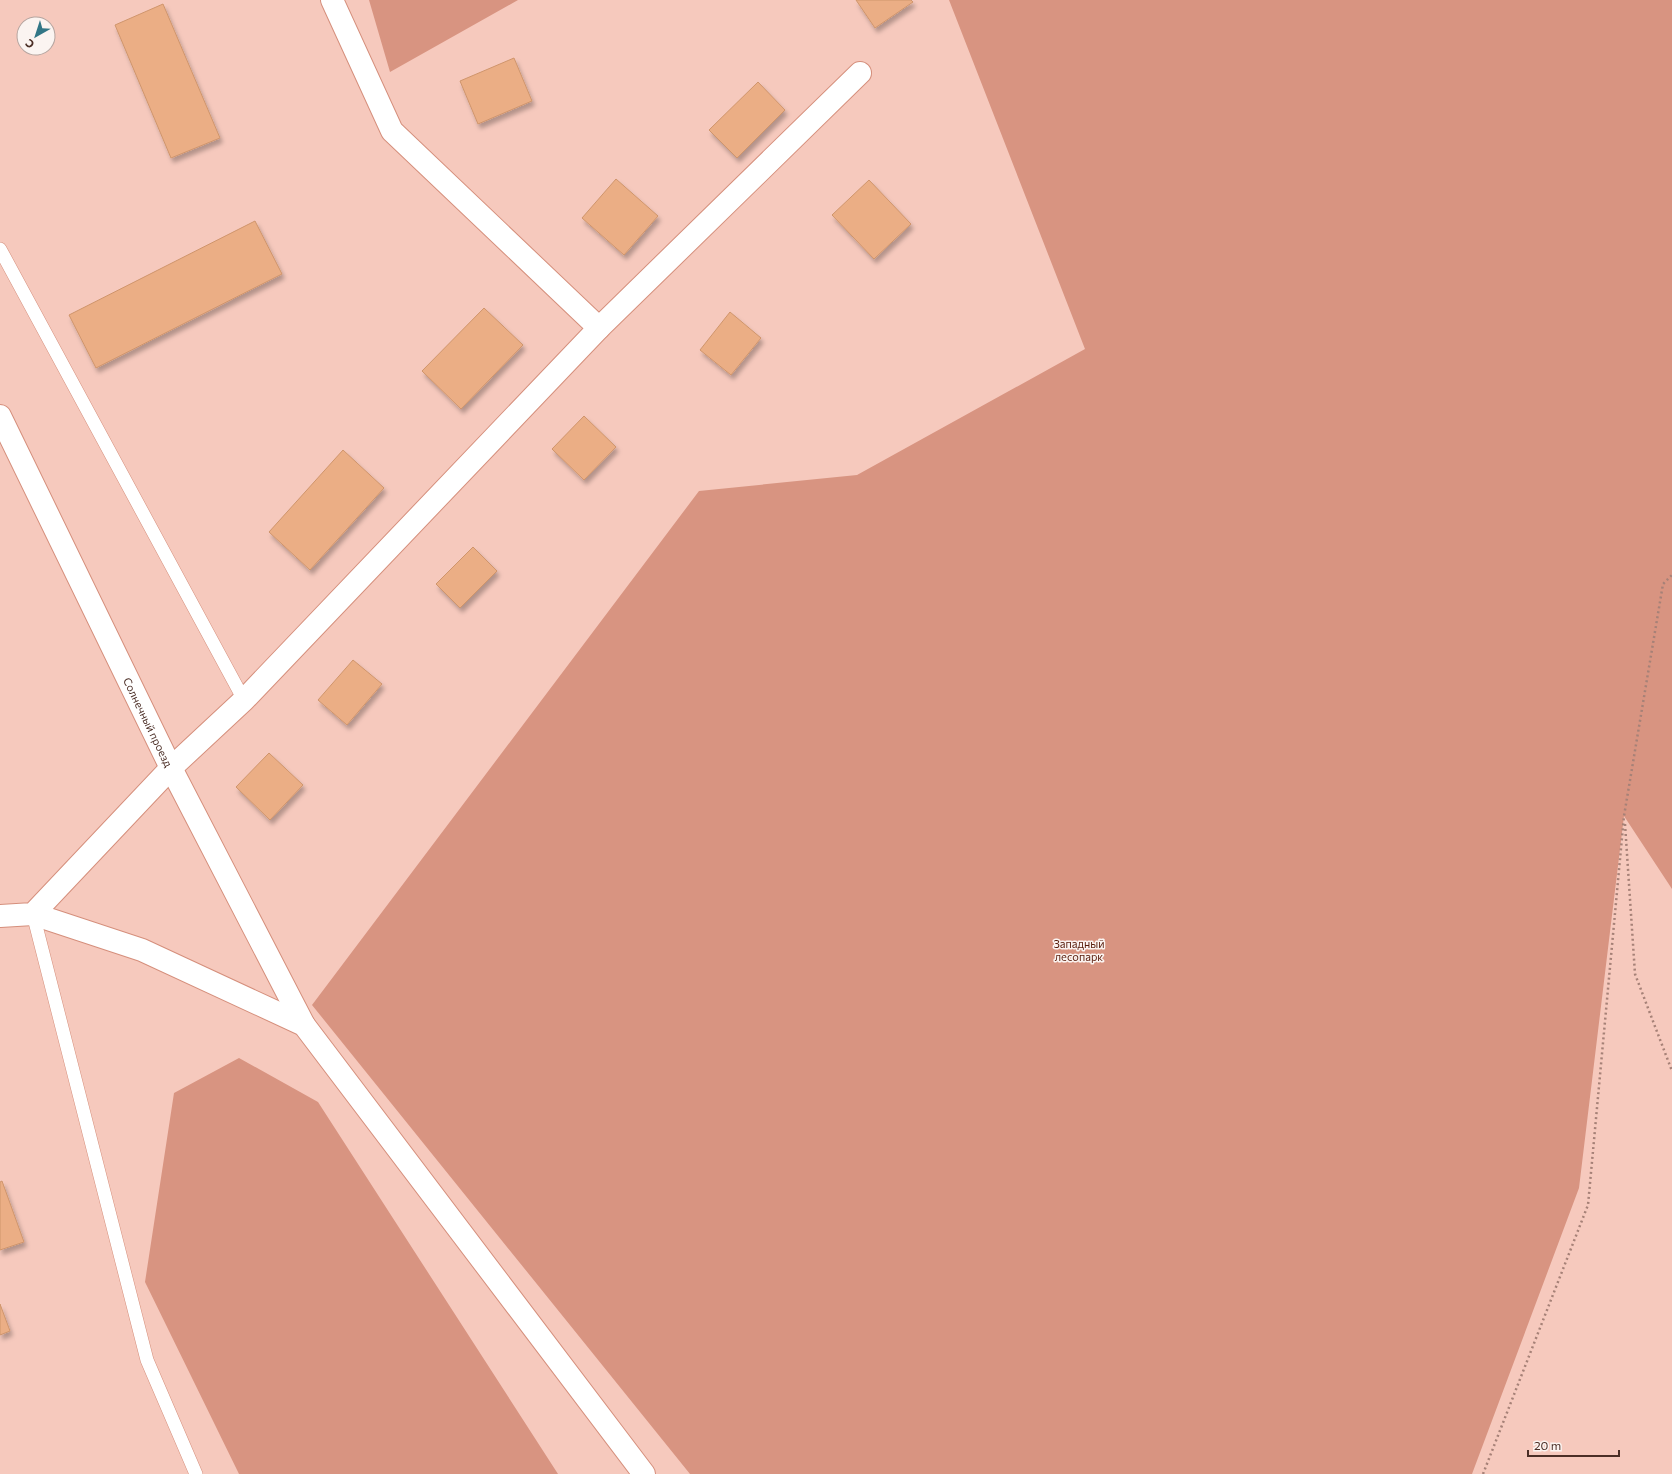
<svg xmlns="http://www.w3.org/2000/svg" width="1672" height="1474" font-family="Commissioner,sans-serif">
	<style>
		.forest { fill: #d89481 }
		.building { fill: #ebae85; stroke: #cf956c; filter: url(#shadow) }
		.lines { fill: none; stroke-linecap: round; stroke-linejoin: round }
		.lane-casing { stroke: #d58f7c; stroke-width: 14 }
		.street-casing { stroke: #d58f7c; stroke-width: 24 }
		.path { stroke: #a68177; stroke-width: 2.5; stroke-dasharray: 2 3; stroke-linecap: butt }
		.lane { stroke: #fff; stroke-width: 13 }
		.street { stroke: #fff; stroke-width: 22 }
		.labels { text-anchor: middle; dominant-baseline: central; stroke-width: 3; stroke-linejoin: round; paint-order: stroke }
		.street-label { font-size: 11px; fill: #4b2e26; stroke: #fbf4f1 }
		.park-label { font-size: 11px; fill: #571a09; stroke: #fbf4f1 }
	</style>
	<defs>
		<filter id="shadow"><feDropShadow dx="2.5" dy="4.5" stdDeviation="2" flood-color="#0004"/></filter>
	</defs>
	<rect width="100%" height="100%" fill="#f6c9bd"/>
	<path class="forest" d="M369 0H518L390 72Z
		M949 0H1672V889L1624 816 1579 1188 1472 1474H690L312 1005 699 491 857 475 1085 349Z
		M239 1058 318 1102 558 1474H239L145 1282 174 1093Z"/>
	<path class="building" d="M856 0H911L913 2 875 28Z
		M163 4 220 138 171 158 115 25Z
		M514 58 532 101 478 124 460 81Z
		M758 82 785 110 737 158 709 130Z
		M616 179 658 216 624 255 582 218Z
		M869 180 911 224 874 259 832 215Z
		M255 221 282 274 96 368 69 315Z
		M484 308 523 345 461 409 422 371Z
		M730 312 761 338 731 375 700 350Z
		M584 416 616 447 584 480 552 449Z
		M343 450 384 488 310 570 269 532Z
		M473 547 497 571 460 608 436 584Z
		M353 660 382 684 347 725 318 700Z
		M269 753 303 785 270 820 236 787Z
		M2 1181 24 1242 0 1250V1182Z
		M0 1304 10 1331 0 1335Z"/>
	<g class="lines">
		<g class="lane-casing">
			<path id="lane" d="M0 249 244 700
				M33 914 147 1360 196 1474"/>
		</g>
		<g class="street-casing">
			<g id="street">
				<path d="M332 0 392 131 599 328"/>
				<path id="s1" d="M0 416 171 768 304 1025"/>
				<path d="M33 914 142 950 304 1025 644 1474"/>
				<path d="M0 916 33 914 171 768 244 700 599 328 860 73"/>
			</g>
		</g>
		<path class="path" d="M1625 824 1635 974 1672 1071
			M1483 1474 1588 1205 1624 816 1663 584 1672 575"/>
		<use href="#lane" class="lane"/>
		<use href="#street" class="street"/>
	</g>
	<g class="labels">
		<g class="street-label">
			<text stroke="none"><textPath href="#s1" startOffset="340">Солнечный проезд</textPath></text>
		</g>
		<g class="park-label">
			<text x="1079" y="943">Западный<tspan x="1079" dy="13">лесопарк</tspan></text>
		</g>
	</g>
	<g transform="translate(36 36) rotate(219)"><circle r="19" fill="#fbf4f1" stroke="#b5a5a0"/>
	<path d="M0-3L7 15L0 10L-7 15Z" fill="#327686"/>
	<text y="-6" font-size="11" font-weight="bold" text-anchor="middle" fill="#4b2e26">С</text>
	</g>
	<path d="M1528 1450v6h91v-6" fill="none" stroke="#4b2e26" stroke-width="2"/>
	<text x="1534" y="1450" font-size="12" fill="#4b2e26" stroke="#fbf4f1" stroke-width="3" paint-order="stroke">20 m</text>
</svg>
